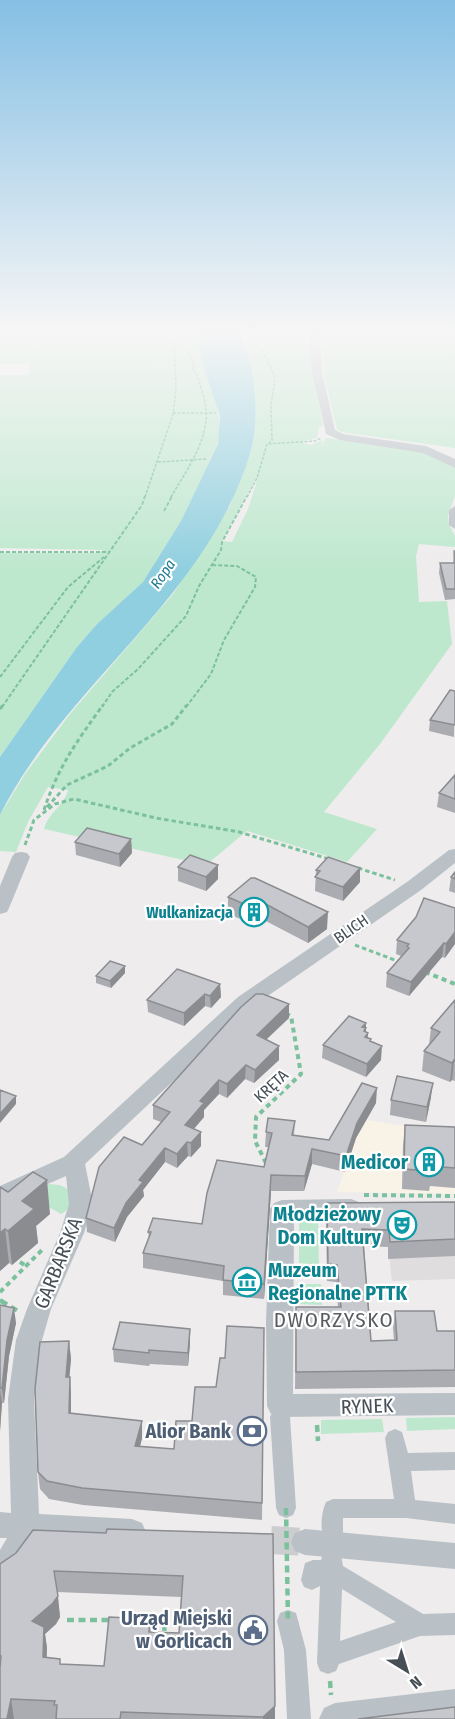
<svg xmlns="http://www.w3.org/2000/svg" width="455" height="1719" font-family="'Fira Sans Condensed',sans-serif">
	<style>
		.commercial { fill: #f8f3e6 }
		.education { fill: #dfdddd }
		.green { fill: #bee8ce; fill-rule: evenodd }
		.water { fill: #90cfdf }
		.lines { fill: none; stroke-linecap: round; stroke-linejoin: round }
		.minor-tunnel { stroke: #cccdce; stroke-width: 28; stroke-dasharray: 28 14; stroke-linecap: butt }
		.path-far4 { stroke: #7bc19e; stroke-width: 1.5; stroke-dasharray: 3 1.5; stroke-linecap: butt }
		.path-far3 { stroke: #7bc19e; stroke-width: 2; stroke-dasharray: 4 2; stroke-linecap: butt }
		.path-far2 { stroke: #7bc19e; stroke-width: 3; stroke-dasharray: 4.5 3; stroke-linecap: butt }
		.path-far1 { stroke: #7bc19e; stroke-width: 4; stroke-dasharray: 5 4; stroke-linecap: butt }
		.path { stroke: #7bc19e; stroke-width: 4.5; stroke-dasharray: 7 4.5; stroke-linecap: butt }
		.pedestrian { fill: #b9c0c6; fill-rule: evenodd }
		.minor { fill: #b9c0c6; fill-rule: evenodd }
		.path-bridge { stroke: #7bc19e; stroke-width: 4.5; stroke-dasharray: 7 4.5; stroke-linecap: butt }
		.wall { fill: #abacb1; fill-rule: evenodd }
		.shaded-wall { fill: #8b8c90 }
		.building { fill: #c7c8ce; stroke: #8b8c90; stroke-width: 1.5; fill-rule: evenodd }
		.labels { text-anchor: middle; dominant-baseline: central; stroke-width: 4.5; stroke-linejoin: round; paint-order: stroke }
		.far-water-label { font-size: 15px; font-style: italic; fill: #1d7a93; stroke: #fff }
		.culture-label { font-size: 16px; font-weight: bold; fill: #0d838f; stroke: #fff; text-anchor: end }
		.street-label { font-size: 16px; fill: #464f56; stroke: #fff }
		.near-culture-label { font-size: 20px; font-weight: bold; fill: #0d838f; stroke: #fff; text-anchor: end }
		.near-street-label { font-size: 20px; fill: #464f56; stroke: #fff }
		.near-service-label { font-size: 20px; font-weight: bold; fill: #4e5e75; stroke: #fff; text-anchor: end }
		.near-neighbourhood-label { font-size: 21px; letter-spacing: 1.5px; fill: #595c60; stroke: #fff }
	</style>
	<rect width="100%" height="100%" fill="#eeecec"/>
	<path class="commercial" d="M367 1120 455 1134V1194L337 1192 356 1138Z"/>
	<path class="education" d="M384 1214H455V1279L392 1281Z"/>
	<path class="green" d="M0 330H43L34 349 45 330H159L160 385 161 330H196C200 342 200 355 204 367 215 401 228 423 212 458H206L211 459 181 521 143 582 97 624 77 647 0 757V553H99L103 550 0 548V375H28L31 357 29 364H0Z
		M241 330H252L259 348 265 350 257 330H311L313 373 323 426 319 427 317 438 300 442 311 445 323 440 321 448 325 439 328 438 429 453 455 468V496L448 516 449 524 455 536V547L419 544 416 556 419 602 447 601 452 644 380 744 324 812 377 829 347 862 247 831 206 865 44 829C48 813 64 806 68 790L48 787 28 822 16 852 0 851V815L25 774 70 714 173 594 230 506 251 449 255 428 250 361ZM256 478H258L248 509 232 542 222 541Z
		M320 330H455V448L341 432 337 429 323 371 326 369 323 367Z
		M48 1184 60 1185 69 1190C71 1200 71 1209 61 1214L30 1196 41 1186Z
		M299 1217H318L319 1265 299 1263Z
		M297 1284H321L322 1305 298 1304Z
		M455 1417V1429L407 1431 406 1418Z
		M382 1419 384 1432 321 1434V1420Z"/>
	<path class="water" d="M196 330H241C240 339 247 350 249 359 256 384 258 425 251 450 209 597 66 683 0 815V757L77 647 97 624 143 582 181 521 218 444 220 416 203 365Z"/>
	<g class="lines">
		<path class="minor-tunnel" d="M271 1540 305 1542"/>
		<path class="path-far4" d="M253 330 275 377 271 406 272 440 268 444
			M173 413H216
			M158 462 206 459
			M145 497 173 414 176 390 174 330
			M171 497C186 471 209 440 206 409 205 396 199 384 196 372L192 370 194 366 188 350
			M247 497 257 478 267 444 315 441 321 438"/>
		<path class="path-far3" d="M164 511 172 496
			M0 552H109
			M0 677 68 587 104 557
			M2 707 142 505 145 496
			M102 707 112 692 138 669 186 616 199 586 221 550 222 542 247 496
			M186 707 211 674 224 640 255 587 256 577 237 566 212 565"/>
		<path class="path-far2" d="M0 709 3 705
			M47 807 67 785 108 766 130 748 172 724 187 705
			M44 810C58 767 77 741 103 705
			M25 845 34 820 55 804 74 799 156 818 239 832 329 859
			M358 868 395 880
			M355 945 400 962"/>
		<path class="path-far1" d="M425 972 455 984
			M266 1163 255 1141 256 1117 301 1074 291 1016 287 1014
			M364 1195 455 1196
			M20 1262 26 1266
			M0 1292 43 1249
			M0 1300 3 1302"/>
		<path class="path" d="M1 1301 18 1311
			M317 1425 318 1441
			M147 1619H165L164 1636
			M67 1620H111
			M330 1681 331 1695"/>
		<path class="pedestrian" d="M280 1408 287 1411 290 1417 296 1508 293 1515 286 1518 279 1515 276 1508 270 1417 273 1411Z
			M395 1429 402 1432 408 1453 455 1452V1470L411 1471 415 1500 455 1504V1524L406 1518H343V1532L340 1539 332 1542 324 1539C320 1528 321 1513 326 1502L333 1499H394L385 1438 388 1432Z
			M332 1547 340 1550 343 1566 423 1614 455 1613V1635L420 1636 339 1664 336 1671 328 1674 320 1671 317 1663 320 1586 312 1590 304 1587 301 1580 305 1563 313 1560H321L324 1550ZM342 1589 396 1622 340 1641Z
			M288 1610 296 1613 306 1650 311 1719H287L284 1650 277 1621 280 1613Z"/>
		<path class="minor" d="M309 330H319L322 372 335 430 343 434 426 446 455 459V468L423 453 340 440 326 434 312 372Z
			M455 506V529L449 525V510Z
			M455 849V863L421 890 252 1007 85 1164 93 1204 84 1233 51 1309 42 1340 34 1399 39 1514 132 1519 142 1523 146 1532 142 1541 132 1545 35 1540C28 1559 19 1578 0 1586V1550L7 1538H0V1512L11 1513 8 1399 16 1340 27 1309 60 1233 69 1204 66 1176 0 1205V1186L64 1157 238 997 407 882 449 850Z
			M21 852 27 853 30 857 9 908 7 912 0 914V886L12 857 15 853Z
			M351 1199 359 1202 363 1208 359 1214 351 1217 294 1218 293 1394 455 1393V1415L280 1417 271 1414 267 1406 266 1322 270 1209 274 1203 282 1200Z
			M305 1529 455 1543V1569L305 1555 295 1551 291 1542 295 1533Z
			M455 1689V1719H319L324 1708 335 1703Z"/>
		<path class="path-bridge" d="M286 1508 288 1621"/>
	</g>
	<path class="wall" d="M454 551H455V599L445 600 439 573 440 563H453Z
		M455 691 454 737 429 731 430 720Z
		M455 775V813L437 807 439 793Z
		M131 839 132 853 120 867 76 855 75 842Z
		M218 865V879L206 891 178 881V867Z
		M360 868V882L343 901 315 891 316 870Z
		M455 872V893L449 891 451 877Z
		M251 878 327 929 308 943 262 919 253 924 228 914V897Z
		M455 908 445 958 442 957 409 996 386 987 387 973 401 956 396 954 397 940Z
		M125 973 111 988 96 983V976Z
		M220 984 221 997 211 1008 205 1006 184 1026 148 1012 147 1000Z
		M455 1000V1081L452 1080 450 1082 422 1071 424 1051 429 1045 431 1028Z
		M289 1018 266 1040 279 1046V1060L254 1083 245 1079 227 1098 219 1094 204 1110V1117L194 1129 201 1146 191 1157 188 1156 177 1168 165 1162 143 1190 144 1196 127 1217 115 1242 87 1232 86 1218 142 1145 161 1122 153 1119V1105Z
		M365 1028 366 1032 368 1033V1038L371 1039V1041L381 1060 366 1077 322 1058 323 1045Z
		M431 1097 426 1122 390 1115 391 1100Z
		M376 1103 356 1138 345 1172 312 1164 304 1191H271L264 1299 223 1295V1281L143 1268V1253L149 1238 148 1232 202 1224 264 1167 268 1147H265L266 1132 295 1121 294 1135 329 1140Z
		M405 1125 455 1127V1188L430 1186 429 1191 402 1189 403 1145Z
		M0 1187 50 1214 36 1226 38 1243 12 1265 9 1263 0 1271Z
		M455 1202V1256L388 1259V1247L364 1246 371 1341 394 1340 393 1328 395 1311 437 1331H455V1387L295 1389 296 1307H338L336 1282 327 1281 326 1220 327 1203Z
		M0 1305 16 1323 9 1356 4 1403H2L0 1431Z
		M264 1328 262 1520 83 1505 49 1499 40 1489 38 1472 69 1341 71 1359 69 1377 71 1394V1414L142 1438 140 1446 174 1449 192 1421 216 1387 225 1358Z
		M190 1343 188 1366 150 1364 149 1366 114 1362 113 1349Z
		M106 1533 273 1534 275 1719H0V1564ZM57 1592 181 1597 179 1633H151L150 1619 104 1666 61 1664 46 1658 47 1648 45 1634 56 1624 60 1617Z"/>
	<path class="shaded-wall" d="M131 839 132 853 120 867 119 854Z
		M218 865V879L206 891V877Z
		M360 868V882L343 901V887Z
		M262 902V919L253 924V908Z
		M328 912 327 929 308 943V927Z
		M455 932V944L445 958 446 944Z
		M444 943 442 957 409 996 411 982Z
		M125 966V973L111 988 110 981Z
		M220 984 221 997 211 1008 210 996Z
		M205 994V1006L184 1026V1013Z
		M289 1004V1018L256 1049 257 1035Z
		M366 1023V1036L368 1033 367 1047 362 1027Z
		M279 1046V1060L254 1083 255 1070Z
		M382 1046 381 1060 366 1077 367 1064Z
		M454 1060 452 1080 450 1082 452 1063Z
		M246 1065 245 1079 227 1098V1084Z
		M219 1080V1094L204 1110V1117L185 1139V1125L200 1101Z
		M433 1083 431 1097 426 1122 427 1107Z
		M377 1088 376 1103 356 1138 345 1172 346 1156 357 1123Z
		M16 1096V1104L0 1123V1114Z
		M201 1132V1146L191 1157V1143Z
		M187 1142 188 1156 177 1168V1154Z
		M165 1148V1162L143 1190 144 1196 127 1217 115 1242 114 1228 126 1203 139 1180Z
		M312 1149V1164L304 1191 305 1176Z
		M271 1175V1191L264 1299V1284Z
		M47 1180 50 1214 36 1226 38 1243 12 1265 8 1231 22 1201Z
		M5 1229 9 1263 0 1271V1233Z
		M14 1308 16 1323 9 1356 4 1403 2 1388 7 1340Z
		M190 1329V1343L188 1366V1353Z
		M69 1341 71 1359 68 1394 66 1377Z
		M70 1377 71 1394V1431L69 1413Z
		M0 1391 2 1403 0 1431Z
		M142 1421V1438L136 1463 135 1446Z
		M58 1596 60 1617 56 1624 45 1634 47 1648 46 1678 32 1621Z
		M11 1699 14 1719H7Z
		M275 1706V1719H263V1717Z"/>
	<path class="building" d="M454 551H455V589H446L440 563H455Z
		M450 690 455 691V725L430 720Z
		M455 775V799L439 793Z
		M87 828 131 839 119 854 75 842Z
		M190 855 218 865 206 877 178 867Z
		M328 857 360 868 343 887 315 877 320 871 316 870Z
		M455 872V879L451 877Z
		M251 878H255L328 912 308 927 262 902 253 908 228 897Z
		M424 898 455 908V932L446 944 444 943 411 982 387 973 409 948 407 946 409 944 397 940 416 917Z
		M110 961 125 966 110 981 96 976Z
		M177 969 220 984 210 996 205 994 184 1013 147 1000Z
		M256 994H263L289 1004 257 1035 279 1046 255 1070 246 1065 227 1084 219 1080 200 1101 204 1103 185 1125 201 1132 191 1143 187 1142 177 1154 165 1148 139 1180 143 1182 126 1203 114 1228 86 1218 99 1167 124 1137 142 1145 170 1112 153 1105 241 1007Z
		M455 1000V1061L454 1060 452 1063 424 1051 440 1032 431 1028Z
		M349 1016 366 1023 362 1027 366 1028 364 1031 368 1033 365 1037 371 1039 370 1041 382 1046 367 1064 323 1045Z
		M397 1076 433 1083 427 1107 391 1100Z
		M362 1083 377 1088 357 1123 346 1156 312 1149 305 1176 271 1175 264 1284 223 1280 224 1266 143 1253 151 1232H148L153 1218 202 1224 207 1193 217 1160 264 1167 272 1133 266 1132 268 1118 295 1121 292 1135 329 1140Z
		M0 1090 16 1096 0 1114Z
		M405 1125 455 1127V1168L431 1166V1171L404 1169Z
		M33 1172 47 1180 22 1201 34 1209 8 1231 5 1229 0 1233V1187L8 1192Z
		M455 1202V1239L390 1242 389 1230 362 1229 371 1341 397 1340 395 1311H434L437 1331H455V1370L296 1372V1307H341L337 1265 328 1264 327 1203Z
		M0 1305 14 1308 7 1340 2 1388H0Z
		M120 1322 190 1329 188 1353 149 1350V1353L113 1349Z
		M227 1326 264 1328 262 1503 82 1488 47 1481 38 1472 35 1389 40 1342 69 1341 66 1377H70L69 1413 142 1421 135 1446 174 1449 176 1421H192L195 1387H216L220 1358H225Z
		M107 1529 273 1534 275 1706 263 1717 121 1712 120 1719H56L57 1705H54L55 1701 11 1699 7 1719H0V1668L1 1656 0 1655V1564L16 1553 33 1530 106 1533ZM54 1571 183 1576 179 1633 149 1632 150 1619 109 1617 104 1666 60 1664V1659L43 1657 44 1627 32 1621 53 1603 58 1596Z
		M455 1707V1719H358Z"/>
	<linearGradient id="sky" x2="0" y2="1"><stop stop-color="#85bfe4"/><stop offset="0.58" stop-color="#f7f6f6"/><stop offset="1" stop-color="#f7f6f6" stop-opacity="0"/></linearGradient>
	<rect width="455" height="571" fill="url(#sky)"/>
	<defs>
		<g id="building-ring" transform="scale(1.5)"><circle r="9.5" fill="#fff" stroke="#0f9aa8" stroke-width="1.5"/><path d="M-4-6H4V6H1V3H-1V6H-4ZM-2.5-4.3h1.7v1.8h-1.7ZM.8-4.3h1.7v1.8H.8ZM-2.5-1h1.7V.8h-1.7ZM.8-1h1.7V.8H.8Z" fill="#0f9aa8"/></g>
		<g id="theatre-ring" transform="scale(1.5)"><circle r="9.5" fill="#fff" stroke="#0f9aa8" stroke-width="1.5"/><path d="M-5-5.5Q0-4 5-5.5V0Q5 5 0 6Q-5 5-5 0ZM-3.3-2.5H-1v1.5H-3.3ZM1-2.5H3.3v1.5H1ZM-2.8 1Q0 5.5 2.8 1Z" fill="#0f9aa8"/></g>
		<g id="museum-ring" transform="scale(1.5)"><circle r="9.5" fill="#fff" stroke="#0f9aa8" stroke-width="1.5"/><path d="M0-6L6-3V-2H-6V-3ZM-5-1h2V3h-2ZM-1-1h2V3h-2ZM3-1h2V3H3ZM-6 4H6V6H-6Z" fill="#0f9aa8"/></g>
		<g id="bank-ring" transform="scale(1.5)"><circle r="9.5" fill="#fff" stroke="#5c6f8a" stroke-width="1.5"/><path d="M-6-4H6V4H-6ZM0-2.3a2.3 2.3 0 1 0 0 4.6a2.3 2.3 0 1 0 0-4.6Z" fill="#5c6f8a"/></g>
		<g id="civic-ring" transform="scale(1.5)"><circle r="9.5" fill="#fff" stroke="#5c6f8a" stroke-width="1.5"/><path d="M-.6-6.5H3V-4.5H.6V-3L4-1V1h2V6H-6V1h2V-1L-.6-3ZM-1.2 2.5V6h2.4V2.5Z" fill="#5c6f8a"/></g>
	</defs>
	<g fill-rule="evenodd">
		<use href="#building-ring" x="254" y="912"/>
		<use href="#building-ring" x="429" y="1162"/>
		<use href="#theatre-ring" x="402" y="1225"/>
		<use href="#museum-ring" x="247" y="1282"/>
		<use href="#bank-ring" x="252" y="1431"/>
		<use href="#civic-ring" x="253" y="1630"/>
	</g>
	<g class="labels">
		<g class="far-water-label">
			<text transform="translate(163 574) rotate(-56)">Ropa</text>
		</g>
		<g class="culture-label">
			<text x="233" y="912">Wulkanizacja</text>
		</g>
		<g class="street-label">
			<text transform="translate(351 929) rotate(-35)">BLICH</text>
			<text transform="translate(271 1086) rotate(-43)">KRĘTA</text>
		</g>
		<g class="near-culture-label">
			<text x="408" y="1162">Medicor</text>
			<text x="381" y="1214">Młodzieżowy<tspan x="381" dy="23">Dom Kultury</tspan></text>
			<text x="268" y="1270" text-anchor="start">Muzeum<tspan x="268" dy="23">Regionalne PTTK</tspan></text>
		</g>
		<g class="near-street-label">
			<text transform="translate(58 1263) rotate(-68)">GARBARSKA</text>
			<text transform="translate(367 1406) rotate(-2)">RYNEK</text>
		</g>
		<g class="near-service-label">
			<text x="231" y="1431">Alior Bank</text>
			<text x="232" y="1618">Urząd Miejski<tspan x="232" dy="23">w Gorlicach</tspan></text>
		</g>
		<g class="near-neighbourhood-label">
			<text x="334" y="1320">DWORZYSKO</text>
		</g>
	</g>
	<g transform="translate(407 1671) rotate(142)" stroke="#ffffff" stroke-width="4.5" paint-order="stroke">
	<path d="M0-4.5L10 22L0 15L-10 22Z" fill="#464f56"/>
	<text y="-9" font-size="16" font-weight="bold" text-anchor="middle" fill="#464f56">N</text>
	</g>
</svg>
